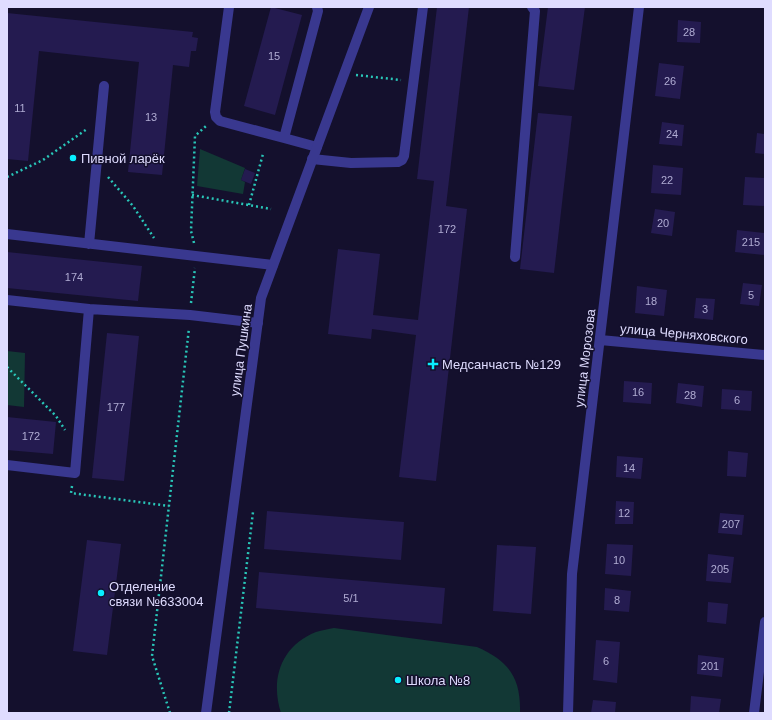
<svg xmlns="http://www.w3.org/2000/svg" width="772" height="720" font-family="Arial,sans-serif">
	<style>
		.green { fill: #123835 }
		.building { fill: #241b50 }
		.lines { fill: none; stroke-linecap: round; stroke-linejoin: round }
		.path { stroke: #29c6b8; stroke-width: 2.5; stroke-dasharray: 2 3; stroke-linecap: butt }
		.service { stroke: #39388f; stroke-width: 10 }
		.minor { stroke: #39388f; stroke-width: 10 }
		.poi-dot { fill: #08eeff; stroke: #14102d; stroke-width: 1.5 }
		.labels { text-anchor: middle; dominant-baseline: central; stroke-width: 3; stroke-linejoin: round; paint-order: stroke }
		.number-label { font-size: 11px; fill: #b0acd3 }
		.poi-label { font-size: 13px; fill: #dfdcff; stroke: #14102d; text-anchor: start }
		.street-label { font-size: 13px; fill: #dfdcff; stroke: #14102d }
	</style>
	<rect width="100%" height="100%" fill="#14102d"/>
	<path class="green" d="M200 149 245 168 241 180 245 182 243 194 197 186Z
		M7 351 25 353 24 407 7 405Z
		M334 628 477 647C509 661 521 678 520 713H281C270 679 281 646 316 632 322 630 329 629 334 628Z"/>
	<path class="building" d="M271 7 302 15 275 115 244 106Z
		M437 7H469L446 206 467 209 436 481 399 477 416 335 372 329 371 339 328 334 338 249 380 254 373 315 418 320 434 181 417 179Z
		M548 7H585L574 90 538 86Z
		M7 13 193 32 192 37 198 38 196 51H191L189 67 173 65 162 175 128 172 139 62 39 51 28 161 7 159Z
		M678 20 701 22 700 43 677 42Z
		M659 63 684 66 680 99 655 96Z
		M538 113 572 116 554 273 520 269Z
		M662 122 684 125 682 146 659 144Z
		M757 133 765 134V154L755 153Z
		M653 165 683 168 681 195 651 193Z
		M245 169 255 173 251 184 241 180Z
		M745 177 765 178V206L743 205Z
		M655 209 675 212 672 236 651 233Z
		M737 230 765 233V255L735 252Z
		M7 252 142 266 138 301 7 288Z
		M743 283 762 285 759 306 740 304Z
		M637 286 667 290 664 316 635 313Z
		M696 298 715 299 713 320 694 318Z
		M107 333 139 336 124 481 92 478Z
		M624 381 652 383 651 404 623 402Z
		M678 383 704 386 702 407 676 403Z
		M722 389 752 391 751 411 721 409Z
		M7 417 56 422 53 454 7 450Z
		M728 451 748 453 746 477 727 476Z
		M617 456 643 458 641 479 616 477Z
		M616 501 634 502 633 524H615Z
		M267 511 404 522 401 560 264 549Z
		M720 513 744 515 742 535 718 533Z
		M87 540 121 544 107 655 73 651Z
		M607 544 633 545 631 576 605 574Z
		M497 545 536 547 531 614 493 611Z
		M708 554 734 557 731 583 706 581Z
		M259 572 445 588 442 624 256 608Z
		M605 588 631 591 629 612 604 610Z
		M708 602 728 604 726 624 707 622Z
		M596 640 620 642 617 683 593 680Z
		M698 655 724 658 722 677 697 674Z
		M691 696 721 699 719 713H690Z
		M593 700 616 702 615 713H591Z"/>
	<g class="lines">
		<path class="path" d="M356 75 401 80
			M7 177 43 160 87 129
			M108 177 133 206 154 238
			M192 195 271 209
			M249 205 263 154
			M194 243 191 231 195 136 206 126
			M191 303 195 268
			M7 367 56 416 65 430
			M72 486 71 493 169 506
			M170 713 152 656 189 328
			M229 713 253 512"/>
		<path class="service" d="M229 7 215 112 216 117 220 121 284 138
			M317 147 284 138 318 11 317 7
			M312 159 351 163 398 162 402 160 404 156 423 7
			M7 234 273 265
			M89 244 104 86
			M515 257 535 11 532 7
			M7 300 89 309 75 473 7 465
			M89 309 190 315 258 323"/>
		<path class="minor" d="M600 340 765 355
			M206 713 261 298 369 7
			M568 713 572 574 639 7
			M754 713 765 622"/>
	</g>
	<g class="poi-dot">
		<circle cx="73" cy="158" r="4"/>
		<path d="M431 358h4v4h4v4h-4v4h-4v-4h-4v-4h4z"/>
		<circle cx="101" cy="593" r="4"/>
		<circle cx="398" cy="680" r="4"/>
	</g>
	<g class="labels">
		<g class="number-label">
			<text x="689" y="32">28</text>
			<text x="274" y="56">15</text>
			<text x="670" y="81">26</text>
			<text x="20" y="108">11</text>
			<text x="151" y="117">13</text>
			<text x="672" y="134">24</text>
			<text x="667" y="180">22</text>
			<text x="663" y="223">20</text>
			<text x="447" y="229">172</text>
			<text x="751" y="242">215</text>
			<text x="74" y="277">174</text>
			<text x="751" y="295">5</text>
			<text x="651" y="301">18</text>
			<text x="705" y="309">3</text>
			<text x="638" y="392">16</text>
			<text x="690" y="395">28</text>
			<text x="737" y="400">6</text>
			<text x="116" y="407">177</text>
			<text x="31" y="436">172</text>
			<text x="629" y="468">14</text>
			<text x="624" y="513">12</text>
			<text x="731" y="524">207</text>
			<text x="619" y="560">10</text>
			<text x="720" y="569">205</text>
			<text x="351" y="598">5/1</text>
			<text x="617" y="600">8</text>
			<text x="606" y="661">6</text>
			<text x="710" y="666">201</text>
		</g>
		<g class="poi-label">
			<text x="81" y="158">Пивной ларёк</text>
			<text x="442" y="364">Медсанчасть №129</text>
			<text x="109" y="586">Отделение<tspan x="109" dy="15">связи №633004</tspan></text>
			<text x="406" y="680">Школа №8</text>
		</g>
		<g class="street-label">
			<text transform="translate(684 334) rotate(5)">улица Черняховского</text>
			<text transform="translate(241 350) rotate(-82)">улица Пушкина</text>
			<text transform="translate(585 358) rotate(-83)">улица Морозова</text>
		</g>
	</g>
	<rect width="772" height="720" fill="none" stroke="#dfdcff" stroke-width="16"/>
</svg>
